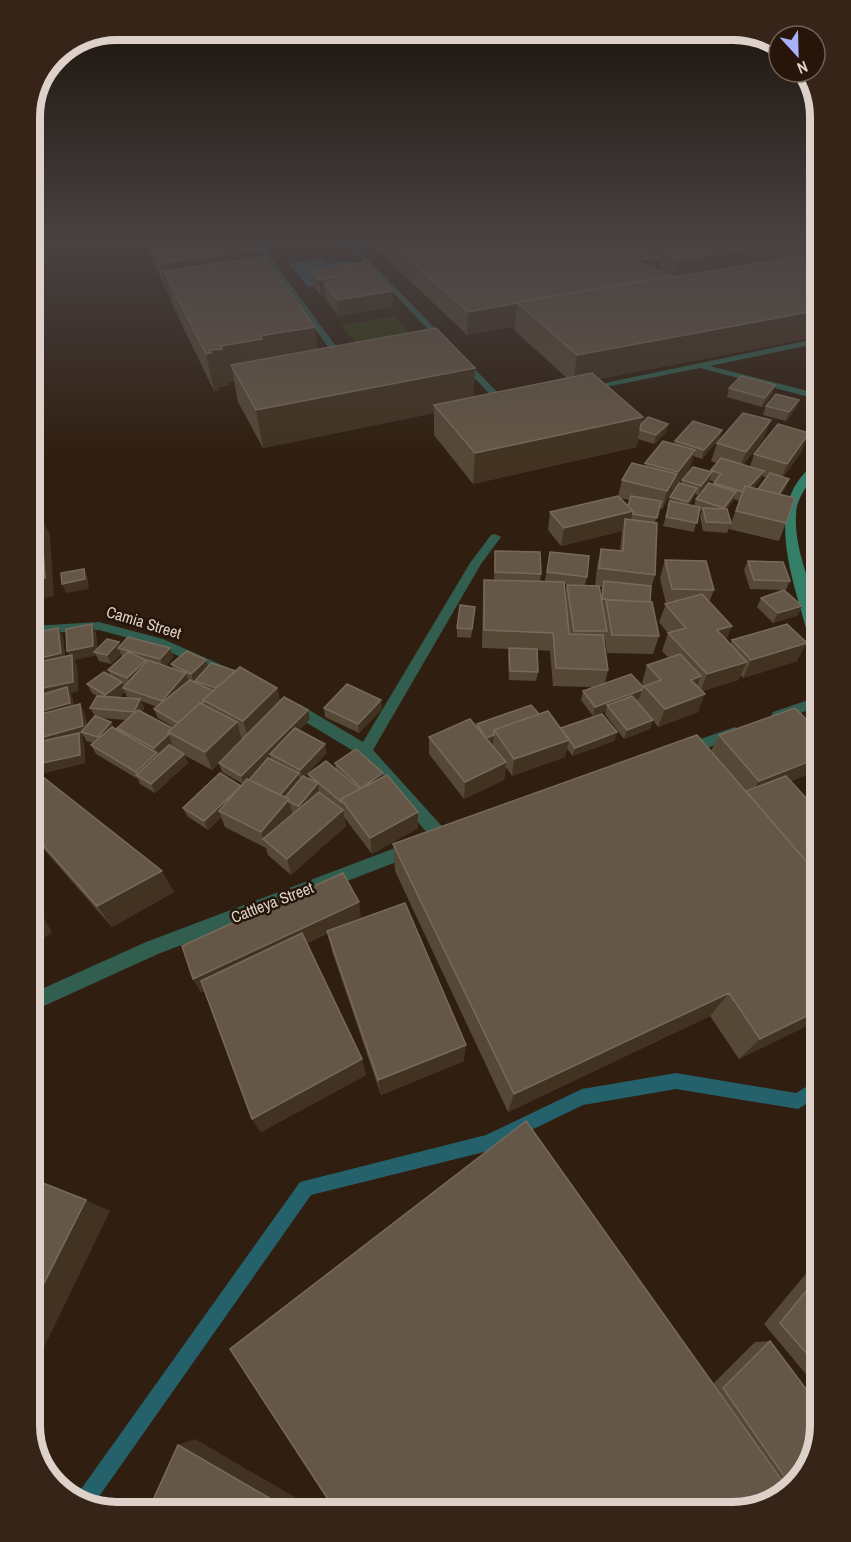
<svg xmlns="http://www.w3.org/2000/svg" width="851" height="1542" font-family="'Archivo Narrow',sans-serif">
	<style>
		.green { fill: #313912 }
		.water { fill: #24616a }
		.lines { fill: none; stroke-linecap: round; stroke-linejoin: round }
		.stream { fill: #24616a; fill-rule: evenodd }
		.lane { fill: #315e4f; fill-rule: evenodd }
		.street { fill: #315e4f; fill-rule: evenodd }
		.secondary { fill: #337f68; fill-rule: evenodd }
		.wall { fill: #564837; fill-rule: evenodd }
		.shaded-wall { fill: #413221 }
		.building { fill: #655747; stroke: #786a5b; stroke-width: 1.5 }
		.labels { text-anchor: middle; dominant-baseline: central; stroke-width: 5; stroke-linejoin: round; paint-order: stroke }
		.street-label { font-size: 16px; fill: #ddd1c9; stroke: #261508 }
		.rim { fill: none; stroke: #ddd1c9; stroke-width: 8 }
	</style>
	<rect width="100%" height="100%" fill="#301f11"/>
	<path class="green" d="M394 316 427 351 372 361 341 325Z"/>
	<path class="water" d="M323 259 327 264 351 261 367 277 308 287 289 264Z"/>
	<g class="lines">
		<path class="stream" d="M676 1073 796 1093 819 1079V1096L798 1109 676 1089 583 1105 488 1151 311 1195 93 1505 74 1499 300 1182 486 1135 582 1089Z"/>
		<path class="lane" d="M253 241H259L346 360V364H340Z
			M344 241H350L506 401 510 402V406H501Z
			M815 339V344L710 366 816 393V399L700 368 586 391 581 388Z"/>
		<path class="street" d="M495 534 501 537 481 564 373 750 448 833 450 838 448 843 442 845 436 843 360 755 289 712 287 708 294 703 299 704 363 742 470 563 491 535Z
			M99 622 163 639 233 670 235 673 233 676H223L154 645 99 630 33 634V626Z
			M817 697V707L778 721 771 716 773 712Z
			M735 727 742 732 740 736 685 756 680 754 678 750 680 746Z
			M411 842 417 844 419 849 417 854 158 954 35 1010V992L146 942Z"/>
		<path class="secondary" d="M816 465C816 480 796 493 796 515 794 552 813 584 817 619 818 629 817 638 817 647L810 643C799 597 767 522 799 480 803 474 809 467 816 465Z"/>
	</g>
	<path class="wall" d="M144 241H251L259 258 315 327 317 349 475 368 473 397 567 378 514 330 515 326 467 335 368 241H615L614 247 627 243V241H815V337L599 379 643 417 641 424H668L665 433 654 444 638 439 636 447 473 484 434 435V413L263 448 238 402 234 381 229 382V385L218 387 219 390 214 391 172 304 170 296H169ZM658 260 661 262 659 271 656 270Z
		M292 241H336V243L308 247V251L301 252Z
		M311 271 376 272V274L393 291V307L338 316 325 298V295L321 296 313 286Z
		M729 388 772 394 762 407 727 397Z
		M799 400 795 409 786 421 763 415 766 406Z
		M722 430 719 439 702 459 693 456 690 468 673 490H672L662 509 659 508 655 522V575L650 592V602L659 636 653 654 607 653 605 639 604 642 608 670 605 683 643 687 644 686 642 683 647 665 669 658 662 651 668 633 659 622 666 604 660 578 665 560 714 590 709 602 732 626 726 640 730 645 732 640 797 661 743 678 741 675 738 680 702 691 698 712 658 727 652 719 653 720 650 729 624 739 605 714 606 711 593 716 581 700 583 691 592 687 553 686 550 651 537 650 538 672 536 681 509 680 508 657 509 649 482 648 483 598 484 580H494L495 551 541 574 540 582 545 581 550 552 587 577 585 585 595 586 597 567 601 549 620 551 622 531 561 546 548 530 550 512 618 496 622 480 645 466V463L674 444 675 441ZM620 498 629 500 628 506ZM564 584 576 585H567L565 596ZM600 587H602L601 597Z
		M764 438 743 465 750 467 754 454 802 451 783 477 789 479 785 488 781 495 786 523 779 541 729 529 739 501 734 499 727 509 731 523 727 533 703 531 700 517 702 511 699 510 694 532 663 526 669 507 667 506 670 497 681 484 682 480 710 472 717 463 711 461 717 443ZM762 476 767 478 758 489 753 488 760 480ZM709 480 715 482 713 485 696 499 694 506 689 505 695 494 698 495Z
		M748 561 790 581 786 590H785L802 606 798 615 773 623 757 607 761 598 784 590 750 589 744 570Z
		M474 616 471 638 457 637V628Z
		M92 624 96 633 97 649 119 642 120 646 170 648 173 657 166 666 173 668 171 664 208 666 277 688 280 701 310 719 299 730 327 753 304 777 310 779 308 774 336 769 335 763 383 773V776L418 828 372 854 344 817 346 826 291 875 268 855 266 848 225 827 221 817 208 830 187 816 183 808 241 786 243 784 222 772 219 763 228 753 212 770 184 755 188 763 155 793 140 784 138 779 96 754 91 745 94 743 86 741 84 736 81 737 84 742 85 763 40 774 174 892 112 927 34 838 33 633 63 637 65 657 69 656ZM121 654 122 658 108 670 111 676 87 684 92 693 97 696 90 708 95 716 87 726 84 713 80 704 74 706 72 697 70 693 78 691 77 665 74 660 96 655 99 661 111 664ZM125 692 127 697 132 699 118 698ZM141 701 157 707 154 709 158 718 173 727 172 728 142 712 144 708ZM99 718 127 720 117 728 119 731Z
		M324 708 382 709 359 733 325 717Z
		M539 714 561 728 617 732 614 741 572 756 567 748 565 757 512 776 506 767 504 780 464 799 429 754V737L476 727 477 724Z
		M719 735 791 781 819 1020 739 1059 710 1016 508 1112 395 871 393 844 711 751Z
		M361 917 348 923 464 1061 381 1095 332 951 328 933 307 943 362 1059 366 1075 261 1132 252 1119 204 991 201 992 193 979Z
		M820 1267 821 1392 764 1324 809 1270Z
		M770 1341 806 1473 767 1505 713 1384 755 1342Z"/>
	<path class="shaded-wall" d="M300 241H336V243L308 247V251L301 252Z
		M585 241H615L613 249Z
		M793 241H815V261L672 286 678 260Z
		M258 250 263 282 164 271 170 296H169L160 263Z
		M658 257 655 273 636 276 639 260Z
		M376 272V287L324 282 325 295 321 296 319 280Z
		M393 291V307L338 316 337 300Z
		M517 303 515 326 467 335 468 312Z
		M815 311V337L573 384 577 355Z
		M315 327 319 362 231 365 234 381 229 382V385L218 387 219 390 214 391 206 354 210 350 221 346 260 336Z
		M475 368 473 405H434V413L263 448 256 410Z
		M775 385 772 394 762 407 765 398Z
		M799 400 795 409 786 421 789 412Z
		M643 417 636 447 473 484 475 453Z
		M771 420 764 438 739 470 746 452Z
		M668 424 665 433 654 444 656 435Z
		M722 430 719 439 702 459 704 450Z
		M809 433 802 451 780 482 787 464Z
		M695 450 690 468 673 490 678 472Z
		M764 471 760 480 741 501 745 492Z
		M712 472 709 482 698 495 701 486Z
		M677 474 672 492 662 509 667 491Z
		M789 479 785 488 772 507 776 498Z
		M697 488 694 497 685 511 688 502Z
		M736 492 733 501 721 517 724 508Z
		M633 511 629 529 625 519 622 531 561 546 564 528Z
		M41 517 50 535 54 596 33 601 32 581Z
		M84 569 88 578 89 589 66 593 62 584Z
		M802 606 798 615 773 623 778 613Z
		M92 624 96 633 97 653 94 652 96 655 74 660 77 665 78 691 70 693 72 697 75 712 33 724V690L71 660 67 651Z
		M732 626 724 644 717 630Z
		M58 628 63 637 66 662 33 670V660Z
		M119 642 122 649 118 648 121 654 111 664 107 655Z
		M807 643 797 661 743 678 751 660Z
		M170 648 173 657 164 669 160 659Z
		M146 660 149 669 131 687 127 678Z
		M206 660 209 669 194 683 191 674Z
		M747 662 738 680 700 692 707 674Z
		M186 673 189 682 165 710 162 701Z
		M701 676 694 694 691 680Z
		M122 682 125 688H123L125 692 110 704 105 695Z
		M277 688 281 706 248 738 243 721Z
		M642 690 639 699 611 709 607 705 606 711 593 716 595 707Z
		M705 694 698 712 658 727 665 709Z
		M140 699 144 708 138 721 134 712Z
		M381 700 382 709 359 733 358 724Z
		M80 704 84 713 88 735 87 733 81 732 84 736 81 737 84 742 85 763 35 775 33 773V740Z
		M308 710 310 719 273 756 270 754 271 758 244 785 241 776Z
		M653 720 650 729 624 739 627 730Z
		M111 722 116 731 102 746 98 737Z
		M237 722 242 740 212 770 205 752Z
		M617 732 614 741 572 756 575 748Z
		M169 734 172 743 138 777 136 772 156 753 154 748Z
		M494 735 493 744 485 747 486 738Z
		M569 740 565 757 512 776 514 759Z
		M325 744 327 753 302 779 300 770Z
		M184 754 188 763 155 793 151 784Z
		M818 758V771L749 797 759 781Z
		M506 762 504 780 464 799 465 782Z
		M299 773 301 782 286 800 279 797Z
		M383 773 384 782 361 788Z
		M318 783 319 792 301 815 299 806Z
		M241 786 219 811 221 817 208 830 204 821Z
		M289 799 293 816 264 840 261 832Z
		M343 810 346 826 291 875 287 859Z
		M418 812V828L372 854 370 838Z
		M162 871 174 892 112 927 97 906Z
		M34 898 52 933 34 944Z
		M359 902 361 917 201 992 193 979Z
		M729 993 710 1016 508 1112 514 1094Z
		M819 1010V1020L739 1059 760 1039Z
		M466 1045 464 1061 381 1095 378 1080Z
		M362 1059 366 1075 261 1132 252 1119Z
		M86 1200 110 1211 36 1364V1299Z
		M195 1439 317 1510H290L178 1445Z"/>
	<path class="building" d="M150 241H251L258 250 160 263Z
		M389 241H593L670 276 517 302 518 303 468 312Z
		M674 241H793L678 260 663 251 677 242Z
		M631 242 658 257 639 260 610 249Z
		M815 254V311L577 355 517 302Z
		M264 257 315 327 260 336 262 339 221 346 222 349 210 350 211 353 206 354 164 271Z
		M366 262 376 272 319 280 311 271Z
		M376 274 393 291 337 300 324 282Z
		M436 328 475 368 256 410 231 365Z
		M592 373 643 417 475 453 434 405Z
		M741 376 775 385 765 398 729 388Z
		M776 394 799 400 789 412 766 406Z
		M743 413 771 420 746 452 717 443Z
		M648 417 668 424 656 435 640 430 641 424Z
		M693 421 722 430 704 450 675 441Z
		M778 424 809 433 787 464 754 454Z
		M663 441 695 450 678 472 645 463Z
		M721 458 764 471 749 487 745 486 743 492 714 483 721 474 711 470Z
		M632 463 677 474 667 491 622 480Z
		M693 467 712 472 701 486 682 480Z
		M770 473 789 479 779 494 758 489Z
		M679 483 697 488 688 502 670 497Z
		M709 483 736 492 724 508 696 499Z
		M745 486 795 498 786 523 736 511Z
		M618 496 633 511 564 528 550 512Z
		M631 496 661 501 657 518 633 514V511L628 506Z
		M670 501 700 507 697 523 666 517Z
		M703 508 727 509 731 523 706 522Z
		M41 517 45 578 32 581V519Z
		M625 519 657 523 655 575 599 568 601 549 623 551Z
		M495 551 540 552 541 574 495 572Z
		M550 552 589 556 587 577 547 572Z
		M665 560 706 561 714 590 672 589Z
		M748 561 783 562 790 581 754 580Z
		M84 569 85 579 62 584 61 573Z
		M484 580 564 582 569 634 603 635 608 670 556 668 553 633 484 630Z
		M604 581 651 586 650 602 615 600 602 599Z
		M567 585 599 586 607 631H574Z
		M784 590 802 606 778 613 761 598Z
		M702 594 732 626 717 630 747 662 707 674 668 633 686 628 665 604Z
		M606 600 652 602 659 636 612 635Z
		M460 605 475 607 472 629 457 628Z
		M92 624 93 646 67 651 66 629Z
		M787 624 807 643 751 660 732 640Z
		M58 628 61 653 33 660V633Z
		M128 637 170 648 160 659 118 648Z
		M107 639 119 642 107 655 94 652Z
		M509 648 537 649 538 672 510 671Z
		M187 651 206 660 191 674 171 664Z
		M128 652 146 660 127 678 108 670Z
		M680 654 701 676 691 680 705 694 665 709 644 686 661 680 647 665Z
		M72 655 73 682 33 690V663Z
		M148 660 186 673 162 701 123 688Z
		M211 663 236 671 216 688 195 681Z
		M240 667 277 688 243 721 203 700Z
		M104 672 122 682 105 695 87 684Z
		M631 674 643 687 642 690 595 707 583 691Z
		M190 680 213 691 203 700V702L202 704 200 703 178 723 154 709Z
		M347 684 381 700 358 724 324 708Z
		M67 687 70 703 33 713V697Z
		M97 696 140 699 134 712 90 708Z
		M632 696 653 720 627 730 607 705Z
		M284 697 308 710 241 776 219 763Z
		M200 703 237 722 205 752 168 732Z
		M80 704 83 726 33 740V716Z
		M531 705 539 714 494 730V735L486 738 477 724Z
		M795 708 817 730 818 758 759 781 719 735Z
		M138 710 172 728 168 732 169 734 154 748 117 728Z
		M548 711 569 740 514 759 494 730Z
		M602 714 617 732 575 748 561 728Z
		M95 716 111 722 98 737 81 732Z
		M470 719 506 762 465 782 429 737Z
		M112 727 157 753 136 772 91 745Z
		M295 728 325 744 300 770 270 754Z
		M79 733 80 755 33 765V743Z
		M697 735 818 875 819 1010 760 1039 729 993 514 1094 393 844Z
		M169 745 184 754 151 784 136 775Z
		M356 749 383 773 361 788 335 763Z
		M268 758 299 773 280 795 249 780Z
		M326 761 360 789 341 799V802L308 774Z
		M33 770H34L162 871 97 906 34 835Z
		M220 773 241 786 204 821 183 808Z
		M387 775 418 812 370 838 341 799Z
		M303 776 318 783 299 806 289 802V799L285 797Z
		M786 776 818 811V875L746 791Z
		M247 779 289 799 261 832 219 811Z
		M319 792 343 810 287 859 263 839Z
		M343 873 359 902 193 979 182 946Z
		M405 903 466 1045 378 1080 327 931Z
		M34 908 39 919 34 922Z
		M302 933 362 1059 252 1119 201 981Z
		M526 1121 788 1489 767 1505 335 1510 230 1349Z
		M35 1180 86 1200 36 1299Z
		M820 1274 821 1370 780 1323Z
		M770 1341 821 1409V1430L806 1473 791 1486 723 1388Z
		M178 1445 290 1510 148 1511Z"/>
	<linearGradient id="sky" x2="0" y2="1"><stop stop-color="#1a1109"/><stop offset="0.53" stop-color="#484243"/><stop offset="1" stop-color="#484243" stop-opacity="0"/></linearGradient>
	<rect width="851" height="456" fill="url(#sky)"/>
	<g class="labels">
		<g class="street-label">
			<text transform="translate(144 622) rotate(17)">Camia Street</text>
			<text transform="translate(272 902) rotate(-21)">Cattleya Street</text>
		</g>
	</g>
	<path d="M0 0H851V1542H0ZM117 40H733A77 77 0 0 1 810 117V1425A77 77 0 0 1 733 1502H117A77 77 0 0 1 40 1425V117A77 77 0 0 1 117 40Z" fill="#352417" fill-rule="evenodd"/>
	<path class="rim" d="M117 40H733A77 77 0 0 1 810 117V1425A77 77 0 0 1 733 1502H117A77 77 0 0 1 40 1425V117A77 77 0 0 1 117 40Z"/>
	<g transform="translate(797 54) rotate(158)"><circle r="28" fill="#261508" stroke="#6f6055" stroke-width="1.5"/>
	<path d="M0-4.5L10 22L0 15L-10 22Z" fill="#a9b0fc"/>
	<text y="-9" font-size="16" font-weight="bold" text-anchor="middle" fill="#ddd1c9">N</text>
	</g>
</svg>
